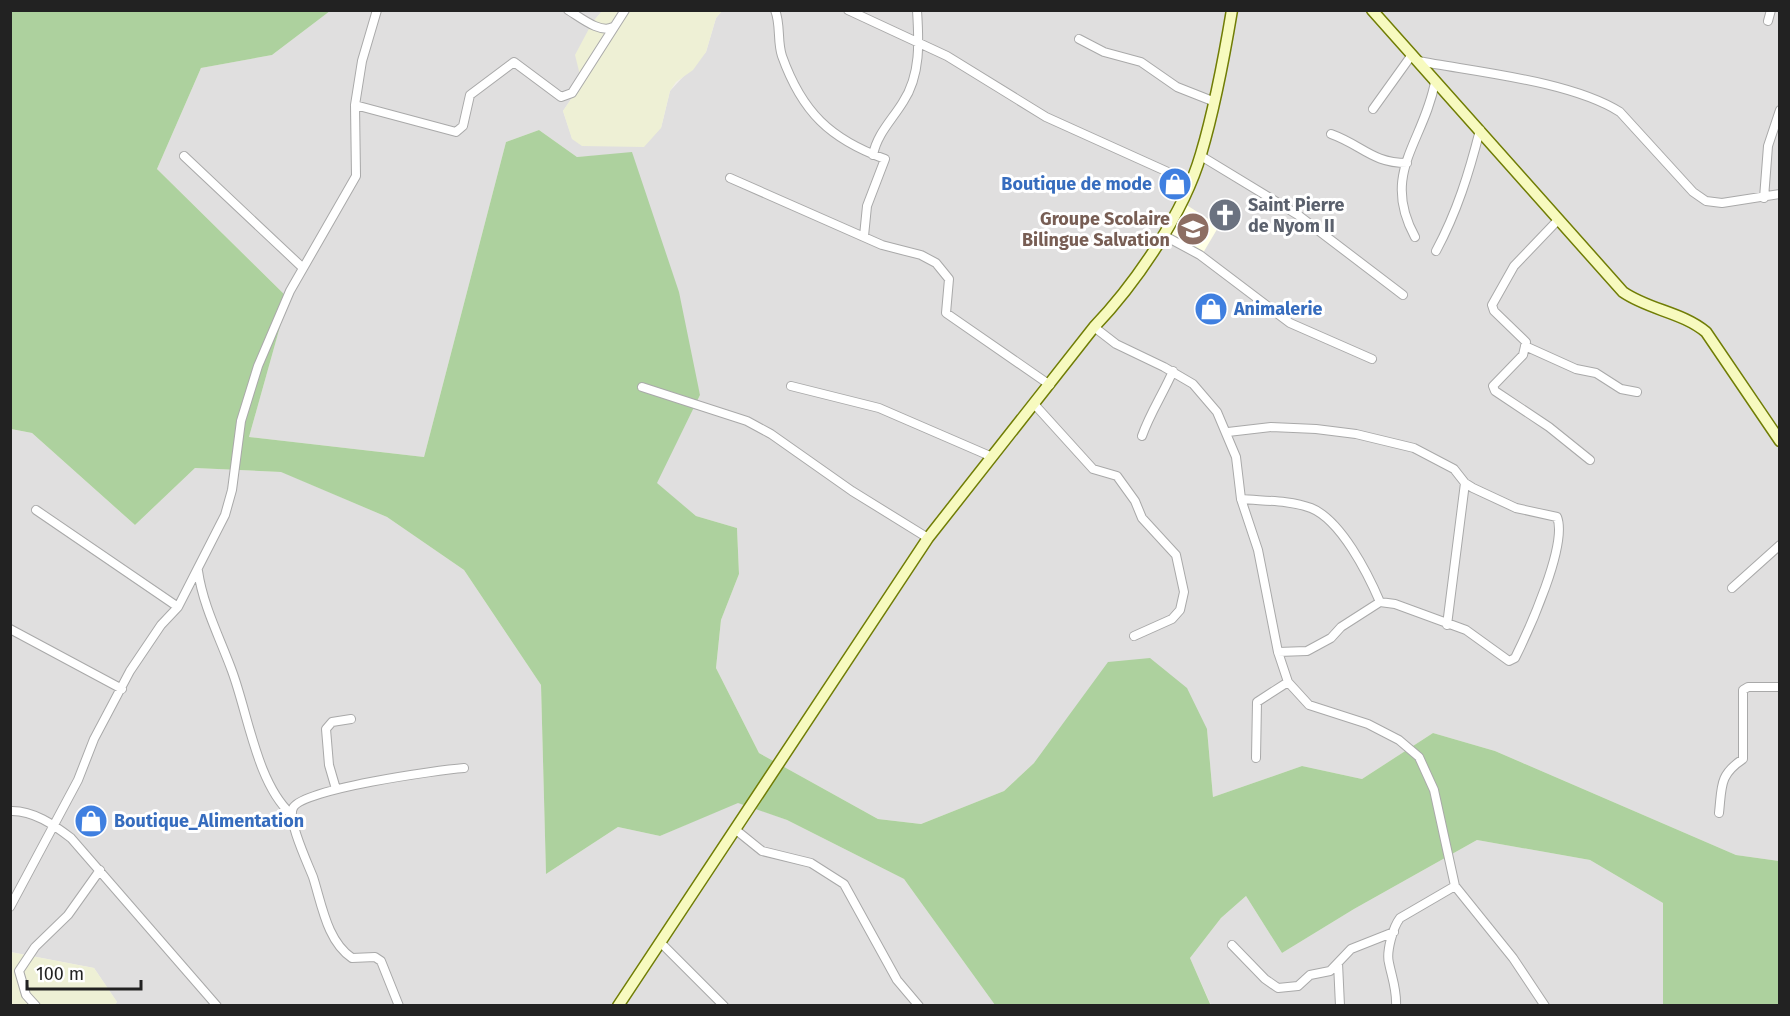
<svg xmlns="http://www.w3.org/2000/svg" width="1790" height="1016" font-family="'Fira Sans',sans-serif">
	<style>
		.residential { fill: #e0dfdf }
		.education { fill: #ffffe5 }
		.farmland { fill: #eef0d5 }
		.forest { fill: #add19e }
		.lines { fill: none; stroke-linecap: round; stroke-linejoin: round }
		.street-casing { stroke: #a9a9a9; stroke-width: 10 }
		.secondary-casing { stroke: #707d05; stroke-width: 13 }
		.street { stroke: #fff; stroke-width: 8 }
		.secondary { stroke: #f7fabf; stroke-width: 10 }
		.labels { text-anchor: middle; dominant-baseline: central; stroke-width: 6; stroke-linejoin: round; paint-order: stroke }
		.shop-label { font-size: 18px; font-weight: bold; fill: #366cbe; stroke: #fff; text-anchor: start }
		.worship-label { font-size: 18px; font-weight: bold; fill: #5b616d; stroke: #fff; text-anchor: start }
		.education-label { font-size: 18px; font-weight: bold; fill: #785e54; stroke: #fff; text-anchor: end }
	</style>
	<rect width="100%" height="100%" fill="#f2efe9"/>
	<path class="residential" d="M330 11H602L592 23 582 83 563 111 572 138 661 128 670 91 706 52 716 18 722 11H1779V861L1736 855 1495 751 1433 733 1362 779 1302 766 1213 797 1207 729 1034 763 1004 791 921 824 878 819 759 753 716 668 721 620 739 574 737 528 696 516 656 483 700 395 632 153 577 157 539 130 506 142 424 457 249 437 288 298 157 169 201 68 272 55Z
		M10 429 32 433 135 525 195 468 282 472 387 517 464 570 541 685 546 874 618 827 660 836 738 802 787 820 904 879 995 1005H114L117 1002 94 968 11 952Z
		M1477 840 1590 860 1663 903V1005H1211L1190 958 1221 918 1246 896 1282 953 1354 909Z"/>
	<path class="education" d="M1182 202 1219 226 1203 253 1167 232Z"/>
	<path class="farmland" d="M602 11H722L716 18 706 52 693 70 676 82 670 91 661 128 644 147 582 146 572 139 563 111 582 83 575 55 592 23Z
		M10 952 94 968 117 1002 114 1006 11 1005Z"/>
	<path class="forest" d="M10 11H330L272 55 201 68 157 169 288 298 249 437 424 457 506 142 539 130 577 157 632 152 679 292 700 395 657 483 696 516 737 528 739 574 721 620 716 668 759 753 878 819 921 824 1004 791 1034 763 1108 662 1150 658 1187 688 1207 729 1213 797 1302 766 1362 779 1433 733 1495 751 1736 855 1779 861V1005H1663V903L1590 860 1477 840 1354 909 1282 953 1246 896 1221 918 1190 958 1211 1006 995 1005 904 879 787 820 738 803 660 836 618 827 546 874 541 685 464 570 387 517 281 472 195 468 135 525 32 433 11 429Z"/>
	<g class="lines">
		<g class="street-casing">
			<path id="street" d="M568 10C580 17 600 34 613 27
				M775 10C781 25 777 41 782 56 802 112 830 139 885 159L867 206 864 236
				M848 10 947 56 1046 117 1190 182
				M1768 21 1771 10
				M1079 39 1104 52 1141 62 1177 87 1215 102
				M1418 61C1476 72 1571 81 1620 112L1693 192 1706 201 1722 203 1780 194
				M355 105 456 132 463 126 470 95 514 62 561 97 572 93 625 10
				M1373 109 1411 56
				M1331 134C1362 145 1372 163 1407 163
				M873 155C877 134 892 120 903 102 921 75 919 41 917 10
				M184 156 303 268
				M1201 156 1298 215 1403 295
				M730 178 882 245 921 255 936 263 949 279 946 313 1050 385
				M1764 198 1768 146 1780 110
				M1558 220 1514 266 1492 305 1494 311 1526 342 1523 355 1493 386 1495 391 1549 427 1590 460
				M1163 235 1200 255 1290 323 1372 359
				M1415 237C1380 173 1424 142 1435 82
				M1436 251C1457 212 1469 173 1480 130
				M1094 327 1116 344 1164 367 1193 384 1217 412 1236 457 1241 499 1258 550 1278 652 1288 682 1309 705 1368 724 1399 740 1419 757 1434 790 1455 886 1513 958 1545 1006
				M1525 346 1576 369 1596 373 1621 389 1637 392
				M791 386 879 408 990 456
				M642 387 747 421 771 434 852 491 928 538
				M1035 405 1093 469 1117 476 1135 501 1142 518 1176 555 1184 592 1180 610 1172 619 1134 636
				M1228 432 1271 427 1316 429 1356 434 1414 448 1454 469 1465 483 1473 488 1516 508 1557 517C1568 544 1529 630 1515 658L1509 661 1466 630 1395 604 1380 602C1368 574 1341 520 1311 508 1290 500 1264 501 1241 499
				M1142 436C1150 413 1163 394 1173 371
				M36 510 178 607
				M198 571C203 606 220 638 232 671 248 714 257 783 291 814
				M1732 588 1780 545
				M1447 625 1465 483
				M10 629 122 689
				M1278 652 1307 651 1331 638 1341 627 1380 602
				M1256 758 1257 702 1288 682
				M336 789 329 765 326 729 332 722 351 719
				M10 811C33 810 54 825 71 838L217 1006
				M1719 813C1722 786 1719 775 1743 759V690L1748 687H1780
				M736 830 762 851 811 863 844 884 897 980 919 1006
				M10 907 78 780 94 739 130 671 161 625 178 607 225 515 232 490 241 421 258 366 290 291 356 176 355 105 362 61 377 10
				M661 943 724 1006
				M1232 945 1265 979 1278 988 1298 986 1310 975 1330 971 1351 949 1394 932
				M1338 963 1340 1006
				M36 1006 26 995 19 971 35 947 68 915 100 870
				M399 1006 381 961 375 957 352 958C327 941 322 905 313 877 308 864 287 820 293 808 301 789 439 770 464 768
				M1396 1006C1397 990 1392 978 1389 963 1386 952 1393 927 1400 918L1455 886"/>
		</g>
		<g class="secondary-casing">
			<path id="secondary" d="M1372 10 1623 292C1649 310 1682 312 1706 332L1780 441
				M618 1006 928 538 1094 327C1136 283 1184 213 1201 154 1215 107 1224 58 1232 10"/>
		</g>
		<use href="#street" class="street"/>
		<use href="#secondary" class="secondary"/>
	</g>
	<defs>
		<g id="shop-disc" transform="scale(1.725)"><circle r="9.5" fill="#3f7fe0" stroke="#fff"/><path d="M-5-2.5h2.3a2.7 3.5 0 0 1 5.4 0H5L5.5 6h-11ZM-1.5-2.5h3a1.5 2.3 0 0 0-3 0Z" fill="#fff"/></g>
		<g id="church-disc" transform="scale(1.725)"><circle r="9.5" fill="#6b7280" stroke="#fff"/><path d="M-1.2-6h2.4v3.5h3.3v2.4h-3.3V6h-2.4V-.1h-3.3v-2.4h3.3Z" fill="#fff"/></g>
		<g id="school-disc" transform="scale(1.725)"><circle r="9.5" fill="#8d6e63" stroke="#fff"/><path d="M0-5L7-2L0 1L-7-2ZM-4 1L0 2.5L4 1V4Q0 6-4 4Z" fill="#fff"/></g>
	</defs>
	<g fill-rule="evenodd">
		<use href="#shop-disc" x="1175" y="184"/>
		<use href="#church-disc" x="1225" y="215"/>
		<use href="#school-disc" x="1193" y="229"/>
		<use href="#shop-disc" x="1211" y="309"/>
		<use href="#shop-disc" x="91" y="821"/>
	</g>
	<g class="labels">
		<g class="shop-label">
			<text x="1152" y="184" text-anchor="end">Boutique de mode</text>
			<text x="1234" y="309">Animalerie</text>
			<text x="114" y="821">Boutique_Alimentation</text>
		</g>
		<g class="worship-label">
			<text x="1248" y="205">Saint Pierre<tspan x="1248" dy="21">de Nyom II</tspan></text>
		</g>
		<g class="education-label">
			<text x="1170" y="219">Groupe Scolaire<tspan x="1170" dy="21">Bilingue Salvation</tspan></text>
		</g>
	</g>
	<rect width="1790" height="1016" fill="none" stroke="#222222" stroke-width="24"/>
	<path d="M27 980v9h114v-9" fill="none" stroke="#222222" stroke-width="3"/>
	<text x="36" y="980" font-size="18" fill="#222222" stroke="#ffffff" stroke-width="4.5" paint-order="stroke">100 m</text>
</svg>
